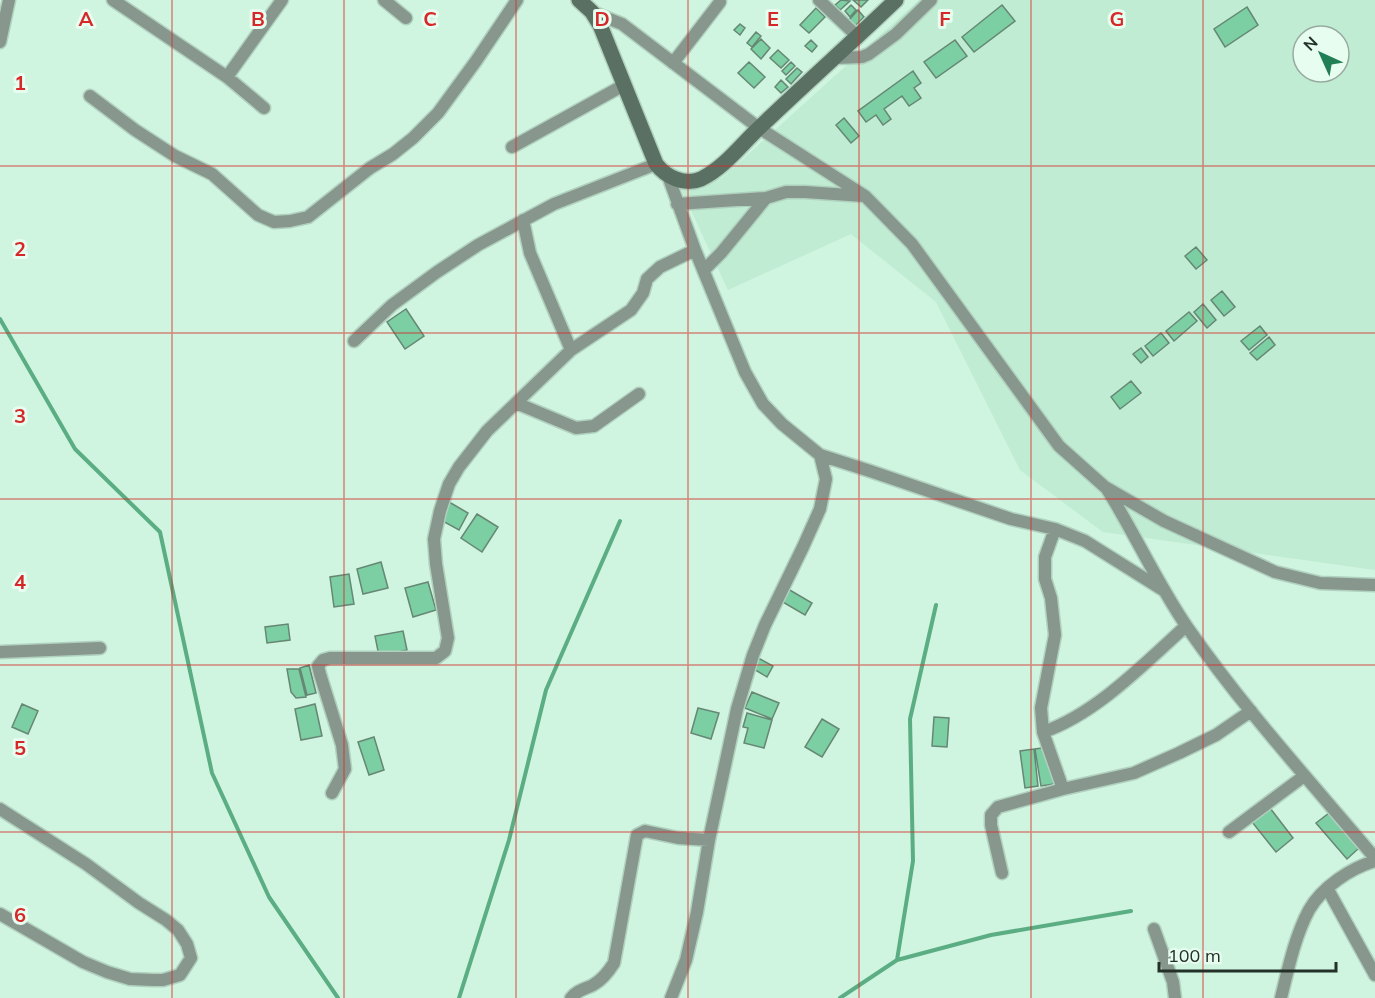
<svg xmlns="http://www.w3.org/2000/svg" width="1375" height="998" font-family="Mulish,sans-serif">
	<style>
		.built { fill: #bfecd2; fill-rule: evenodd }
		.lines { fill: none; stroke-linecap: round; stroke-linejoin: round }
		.stream { stroke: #5bad83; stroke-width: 4 }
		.building { fill: #7ccea3; stroke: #668774; stroke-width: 1.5 }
		.street-casing { stroke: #b0d1be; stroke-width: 15 }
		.secondary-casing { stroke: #b0d1be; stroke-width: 18 }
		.street { stroke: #88978e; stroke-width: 12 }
		.secondary { stroke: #5a7063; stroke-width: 15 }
		.grid { fill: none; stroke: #d62828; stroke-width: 1.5; stroke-opacity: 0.55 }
		.grid-label { font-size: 20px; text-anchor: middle; font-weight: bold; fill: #d62828; stroke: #e7fdf0; stroke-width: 6; stroke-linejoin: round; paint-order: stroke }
	</style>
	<rect width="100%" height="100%" fill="#cff4df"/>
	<path class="built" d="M919 0H1375V570L1103 532 1020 470 936 302 851 234 728 290 682 191 722 178ZM1303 36H1339V72H1303Z"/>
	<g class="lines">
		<path class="stream" d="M0 319 75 449 160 532 212 773 269 897 338 998
			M897 960 991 935 1131 911
			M459 998 509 840 546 690 620 521
			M840 998 897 960 913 861 910 719 936 605"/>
	</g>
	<path class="building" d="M841 0 850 1 840 10 835 5Z
		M853 0H868L861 7Z
		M851 5 856 10 850 17 845 11Z
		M1002 5 1015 21 974 52 962 37Z
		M1247 7 1258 25 1225 47 1214 29Z
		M816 8 825 17 809 33 800 25Z
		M858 10 864 17 855 26 849 20Z
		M740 24 745 28 740 35 734 30Z
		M756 32 761 36 752 47 747 43Z
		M761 39 770 48 761 59 751 49Z
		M811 40 817 46 812 52 805 46Z
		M955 40 967 56 936 78 924 62Z
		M778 50 789 60 781 68 770 58Z
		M749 62 765 77 754 88 738 73Z
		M791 62 795 66 786 75 782 71Z
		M797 68 802 72 791 84 786 79Z
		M913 71 921 83 914 88 921 98 909 106 902 96 884 109 891 119 883 125 876 115 866 122 858 111Z
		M781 80 788 87 781 93 775 87Z
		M844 118 859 136 851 143 836 125Z
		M1196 247 1207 260 1196 269 1185 256Z
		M1222 291 1235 307 1224 316 1211 300Z
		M1203 304 1216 320 1207 328 1194 312Z
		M406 309 424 336 405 349 387 322Z
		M1189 312 1197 321 1174 341 1166 331Z
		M1260 326 1267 335 1249 350 1241 341Z
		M1161 333 1169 343 1153 356 1145 346Z
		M1269 337 1275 345 1257 360 1250 353Z
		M1141 348 1148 357 1141 363 1133 354Z
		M1131 381 1141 393 1120 409 1111 397Z
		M449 502 468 513 459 530 439 519Z
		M477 514 498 527 482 552 461 538Z
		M381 562 388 588 363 594 357 569Z
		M349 574 354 604 334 607 330 577Z
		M428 582 436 610 413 617 405 588Z
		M788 589 812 603 805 615 781 601Z
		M288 624 290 640 267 643 265 627Z
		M403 631 407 650 379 656 375 636Z
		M758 658 773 666 767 677 752 668Z
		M309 665 316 693 307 695 300 668Z
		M287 669H299L306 697 296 698 291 692Z
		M752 692 779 703 772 719 745 708Z
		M22 704 38 711 28 734 12 727Z
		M315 704 322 736 301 740 295 709Z
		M698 708 719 713 711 739 691 733Z
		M747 713 772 720 764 748 744 743 748 728 743 727Z
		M934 717 949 718 947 747 932 746Z
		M822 719 839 729 822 757 805 747Z
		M374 737 384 770 369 775 358 742Z
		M1049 747 1054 784 1041 786 1035 749Z
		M1034 749 1038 786 1025 788 1020 751Z
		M1270 808 1293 838 1276 852 1252 822Z
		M1329 813 1359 848 1347 859 1316 823Z"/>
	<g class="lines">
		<g class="street-casing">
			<path id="street" d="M113 0 227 77 264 108
				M384 0 406 18
				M819 0 858 37
				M592 12 622 24 759 128 865 196 912 244 1059 446 1105 487 1164 521 1275 572 1320 583 1375 585
				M0 42 9 0
				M835 58 862 57 869 54 896 34 931 0
				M673 63 720 2
				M227 77 282 0
				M90 96 135 130 175 156 212 174 258 215 274 222 290 221 308 217 370 168 393 154 413 138 438 113 476 61 517 0
				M512 147 624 85
				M668 176 695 250 745 372 763 404 782 424 820 455 826 479 820 509 803 547 765 625 753 655 737 709 709 840 697 912 686 960 671 998
				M677 204 766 198 786 192H805L864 196
				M523 220 530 253 571 350
				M704 270 721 253 766 198
				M354 341 392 305 437 272 478 245 554 204 656 164
				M516 403 576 428 594 426 639 394
				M820 455 870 471 1011 519 1055 529 1085 541 1163 590
				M1107 489C1135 534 1157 583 1187 627 1244 709 1311 782 1375 858
				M1055 529 1045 557V579L1051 598 1055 635 1041 708 1043 732 1063 789
				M0 652 100 648
				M1043 732C1096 714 1145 663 1186 626
				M332 793 345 769 342 745 320 674 318 666 323 660 330 658H436L445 651 448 638 436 564 434 539 440 511 449 484 459 467 487 431 571 350 631 310 643 293 647 279 660 267 695 250
				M0 809 86 864 139 903 166 920 178 930 187 944 191 958 180 975 163 980H153L130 979 107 972 83 962 0 914
				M1229 832 1304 776
				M1002 873 991 825V815L998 807 1063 789 1134 773 1179 753 1216 735 1251 711
				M1327 888 1375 975
				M1154 929 1173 982 1175 998
				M571 998C577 990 585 989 593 985 602 980 609 971 614 963L637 835 645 831 678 838 709 840
				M1281 998C1288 969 1295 936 1309 910 1322 887 1351 868 1375 861"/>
		</g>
		<g class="secondary-casing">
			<path id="secondary" d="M579 0 592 12 600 25 656 164C666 177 684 186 701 179 724 168 741 145 759 128 804 85 851 43 896 0"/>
		</g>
		<use href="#street" class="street"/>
		<use href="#secondary" class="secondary"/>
	</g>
	<path class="grid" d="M172 0V998M344 0V998M516 0V998M688 0V998M859 0V998M1031 0V998M1203 0V998M0 166H1375M0 333H1375M0 499H1375M0 665H1375M0 832H1375"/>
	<g class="grid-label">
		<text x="86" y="26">A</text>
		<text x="258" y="26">B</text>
		<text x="430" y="26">C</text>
		<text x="602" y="26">D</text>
		<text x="773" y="26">E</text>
		<text x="945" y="26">F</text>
		<text x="1117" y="26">G</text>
		<text x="20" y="90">1</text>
		<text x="20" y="256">2</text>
		<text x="20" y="423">3</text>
		<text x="20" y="589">4</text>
		<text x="20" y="755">5</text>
		<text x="20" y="922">6</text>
	</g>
	<g transform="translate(1321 54) rotate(315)"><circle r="28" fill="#e7fdf0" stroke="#99aba0" stroke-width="1.5"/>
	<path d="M0-4.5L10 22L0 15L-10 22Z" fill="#217f56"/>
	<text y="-9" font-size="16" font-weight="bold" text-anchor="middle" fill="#233129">N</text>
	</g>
	<path d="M1159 962v9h177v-9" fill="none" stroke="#233129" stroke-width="3"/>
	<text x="1168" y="962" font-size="18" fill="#233129" stroke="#e7fdf0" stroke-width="4.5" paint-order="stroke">100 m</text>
</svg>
